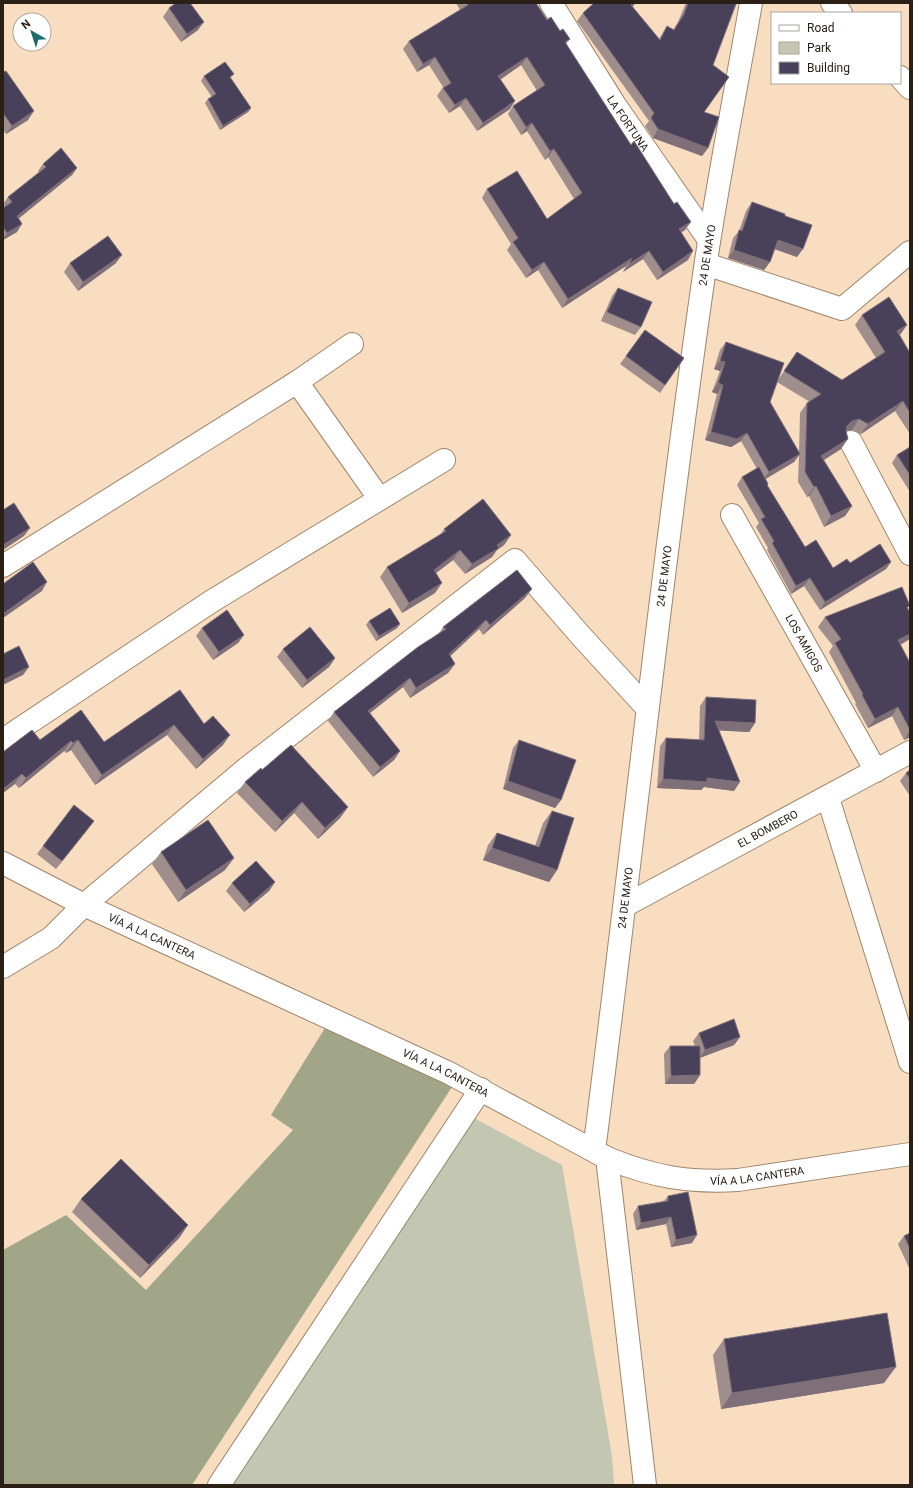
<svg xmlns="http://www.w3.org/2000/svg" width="913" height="1488" font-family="Roboto,sans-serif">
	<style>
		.green { fill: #c3c6b1 }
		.forest { fill: #a1a688 }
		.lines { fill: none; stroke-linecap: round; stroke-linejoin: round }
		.minor-casing { stroke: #9e866b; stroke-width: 24 }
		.major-casing { stroke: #9e866b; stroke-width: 24 }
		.minor { stroke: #fff; stroke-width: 22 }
		.major { stroke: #fff; stroke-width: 22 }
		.wall { fill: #a08e8d; fill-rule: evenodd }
		.shaded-wall { fill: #7e6f78 }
		.building { fill: #494059; stroke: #7e6f78 }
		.labels { text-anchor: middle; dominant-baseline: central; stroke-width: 4; stroke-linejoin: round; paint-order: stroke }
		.street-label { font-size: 11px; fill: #2a2016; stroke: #fff }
	</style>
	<rect width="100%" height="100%" fill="#f8ddc1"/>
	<path class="green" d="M474 1118 562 1165 612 1456 614 1485H232Z"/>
	<path class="forest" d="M325 1028 452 1087 192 1485H3V1250L66 1215 146 1290 293 1130 271 1115Z"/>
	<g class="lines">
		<g class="minor-casing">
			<g id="minor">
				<path id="s1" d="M551 3 615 105 709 240"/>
				<path d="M832 3 841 13"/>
				<path d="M900 77 910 88"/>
				<path d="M706 264 842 309 910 252"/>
				<path d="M297 382 379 498"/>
				<path d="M851 442 910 554"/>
				<path id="s2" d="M732 515 876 771"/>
				<path d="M3 566 297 382 352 344"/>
				<path d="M3 740 212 601 444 460"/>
				<path d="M828 798 910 1062"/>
				<path id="s3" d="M626 905 910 752"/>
				<path d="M3 967 51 938 84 905 247 768 515 560 581 636 647 708"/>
				<path d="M219 1485 481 1089"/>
				<path id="s4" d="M645 1485 607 1158 594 1151C632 855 663 557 706 261 719 175 736 89 751 3"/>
			</g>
		</g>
		<g class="major-casing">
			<g id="major">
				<path id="s5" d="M3 863 84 905 449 1073 607 1158C653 1177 689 1183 738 1180L910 1154"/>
			</g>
		</g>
		<use href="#minor" class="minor"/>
		<use href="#major" class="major"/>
	</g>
	<path class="wall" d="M456 3H536L547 20 570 39 566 44 685 230 681 232 688 260 657 280 643 259 623 272 626 266 562 308 538 270 526 278 507 250 511 244 482 198 487 189 547 219 574 199 548 157 545 160 527 131 521 135 508 114 513 106 537 91 521 65 500 79 510 109 477 131 460 106 449 113 437 96 443 87 429 65 417 72 403 49 409 41 460 10Z
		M686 3H735L713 65 705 112 708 148 702 156 653 138 645 126 649 121 577 21 583 13 632 7 659 39 667 26 673 30 678 22Z
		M169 8 198 30 181 42 163 17Z
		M3 72 28 120 6 134 3 130Z
		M204 76 231 79 251 108 248 112 220 130 205 103 208 99 212 97 201 81Z
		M43 164 77 168 72 175 18 219 17 232 3 240V208L5 207 3 204 8 197 39 172 38 171Z
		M752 202 785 216 797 257 774 249 770 262 764 270 728 258 733 238 739 231 746 211Z
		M70 263H116L78 291 64 272Z
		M618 288 641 327 635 335 601 321 612 296Z
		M862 315 900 335 910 353V434L895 411 861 434 852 430 846 431 841 449 824 460 852 506 845 516 824 527 809 496 807 497 798 482 799 455 794 462 766 479 768 484 767 485 805 547 833 568 850 563 891 562 886 569 820 610 804 586 791 594 767 550 768 548 756 527 759 523 737 485 742 477 757 469 741 441 731 447 705 440 717 394 712 392 720 371 714 369 720 350 726 342 778 380 797 352 842 380 876 358 855 325ZM777 382 810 402 807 403 800 413 799 452 770 402Z
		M645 330 684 358 660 393 620 364Z
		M910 447V492L892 463 897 455Z
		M444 529 511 535 504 545 497 550 492 557 465 574 453 560 436 573 435 593 402 613 380 577 387 567 440 535Z
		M525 598 483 635 479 629 450 656 455 664 448 673 410 698 403 687 370 713 400 751 394 760 373 777 328 721 334 712 439 634 443 627Z
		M908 609 910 613V639L900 645 910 663V737L904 740 892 716 868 728 855 704 856 703 829 652 833 646 818 627 825 617Z
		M369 621 400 624 397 628 376 641 366 625Z
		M202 628 244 635 238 643 213 660 196 636Z
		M283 649 335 658 329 667 302 688 277 657Z
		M180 690 204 724 223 745 196 769 167 735 95 785 71 750 66 753 64 751 19 788 15 784 40 740 81 710 104 742Z
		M706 697 755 723 749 732 719 730 734 791 704 787 701 790 657 788 660 746 666 738 699 740 700 706Z
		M519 740 561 800 555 808 503 789 513 748Z
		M910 770V796L900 781 906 773Z
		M245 782 348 807 340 818 318 839 294 813 275 832 237 793Z
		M552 811 557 870 549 882 483 860 488 845 497 833 535 846 543 823Z
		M88 829 56 869 37 854 43 846Z
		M161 852 225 870 178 902 152 864Z
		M275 882 269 891 244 912 226 891 232 883Z
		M699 1033 740 1037 734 1045 700 1058V1075L694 1084H665L664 1054 670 1046H695L693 1041Z
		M668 1196 692 1243 671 1247 666 1224 636 1230 633 1214 638 1206 664 1201Z
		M81 1199 180 1237 140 1278 72 1212Z
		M910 1233V1270L898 1244 904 1236Z
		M724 1339 884 1383 721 1409 713 1355Z"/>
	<path class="shaded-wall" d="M633 3H636L626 13 631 5Z
		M204 22 198 30 181 42 187 34Z
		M435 57 429 65 417 72 423 64Z
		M527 57 521 65 493 85 498 76Z
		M466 98 460 106 449 113 455 105Z
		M515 101 510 109 477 131 483 123Z
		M251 108 248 112 220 130 223 126Z
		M34 111 28 120 6 134 12 126Z
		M532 123 527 131 521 135 526 127Z
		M658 129 708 148 702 156 653 138Z
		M554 149 548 157 545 160 550 151Z
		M77 168 72 175 12 224 17 216Z
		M691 222 685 230 673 238 679 229Z
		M22 224 17 232 3 240 7 233Z
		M778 240 803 249 797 257 772 248Z
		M734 250 770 262 764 270 728 258Z
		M649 251 643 259 623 272 629 264Z
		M693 251 688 260 657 280 663 272Z
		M122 255 116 263 78 291 83 282Z
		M632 258 626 266 562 308 568 299Z
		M544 262 538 270 526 278 532 270Z
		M907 325 900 335 897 331Z
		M720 361 725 362 720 371 714 369Z
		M718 383 723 385 717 394 712 392Z
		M903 401 895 411 861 434 868 424Z
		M859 419 852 430 845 431 847 426 852 421Z
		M711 432 747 433 741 441 731 447 705 440Z
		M848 439 841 449 814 466 821 456Z
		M800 454 794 462 763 480 769 472Z
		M816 486 809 496 807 497 814 487Z
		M852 506 845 516 824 527 831 516Z
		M30 528 24 536 3 550V545Z
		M511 535 504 545 497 550 492 557 465 574 472 564Z
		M460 550 453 560 427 580 434 570Z
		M891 562 886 569 820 610 825 602Z
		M810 578 804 586 791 594 796 586Z
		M47 582 42 591 3 618V614Z
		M442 583 435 593 402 613 409 603Z
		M532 589 525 598 483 635 490 625Z
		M486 620 479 629 442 664 449 654Z
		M400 624 397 628 376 641 379 636Z
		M910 634V639L891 650 898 640Z
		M244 635 238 643 213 660 219 652Z
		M335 658 329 667 302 688 307 680Z
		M455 664 448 673 410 698 416 688Z
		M29 667 23 675 3 685V680Z
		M410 678 403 687 361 720 368 711Z
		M898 707 892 716 868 728 875 719Z
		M715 721 755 723 749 732 709 730Z
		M174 725 167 735 95 785 102 775Z
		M910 731V737L904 740Z
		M230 735 223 745 196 769 203 759Z
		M78 740 71 750 66 753 73 743Z
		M71 741 64 751 19 788 26 778Z
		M400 751 394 760 373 777 380 767Z
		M22 774 15 784 3 793V789Z
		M707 778 740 782 734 791 704 787 701 790 657 788 663 779Z
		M508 781 561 800 555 808 503 789Z
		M302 802 294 813 275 832 282 821Z
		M348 807 340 818 318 839 325 828Z
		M94 821 88 829 56 869 62 861Z
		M492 848 557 870 549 882 483 860Z
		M234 858 225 870 178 902 186 890Z
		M275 882 269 891 244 912 250 904Z
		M740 1037 734 1045 699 1058 705 1050Z
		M700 1075 694 1084H665L671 1076Z
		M671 1217 666 1224 636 1230 641 1223Z
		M188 1225 180 1237 140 1278 149 1265Z
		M697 1235 692 1243 671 1247 676 1240Z
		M896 1367 884 1383 721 1409 732 1393Z"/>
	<path class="building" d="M176 3H190L204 22 187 34 169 8Z
		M467 3H536L547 20 551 17 560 31 563 29 570 39 565 42 631 145 634 141 674 204 677 202 691 222 679 229 693 251 663 272 649 251 629 264 632 258 568 299 544 262 532 270 513 242 518 238 487 189 517 171 547 219 582 193 554 149 550 151 532 123 526 127 513 106 545 85 527 57 498 76 515 101 483 123 466 98 455 105 443 88 451 83 435 57 423 64 409 41 468 5Z
		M594 3H633L631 5 660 40 667 26 674 30 684 14 688 3H735L736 4 713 65 729 77 704 112 719 117 708 148 658 129 651 118 654 113 583 13Z
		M225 62 234 74 230 77 251 108 223 126 208 99 216 94 204 76Z
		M6 71 34 111 12 126 3 113V114V72Z
		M61 148 77 168 17 216 22 224 7 233 3 227V208L12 202 8 197 46 167 43 164Z
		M752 202 785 214V216L812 225 803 249 778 240 770 262 734 250 739 230 742 231Z
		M108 236 122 255 83 282 70 263Z
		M618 288 652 302 641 327 607 312Z
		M889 297 907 325 897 331 910 353V413L903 401 868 424 859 419 852 421 847 426 846 431 848 439 821 456 852 506 831 516 816 486 814 487 805 472 807 403 821 394 784 371 797 352 842 380 885 352 862 315Z
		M645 330 684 358 665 385 626 356Z
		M726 342 784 363 770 402 800 454 769 472 747 433 737 439 711 432 723 385 718 383 725 362 720 361Z
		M910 447V475L897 455Z
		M759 467 768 484 767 485 805 547 816 540 833 568 847 559 850 563 880 544 891 562 825 602 810 578 796 586 772 543 774 541 761 519 765 517 742 477Z
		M483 499 511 535 497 545 499 548 472 564 460 550 434 570 442 583 409 603 387 567 446 531 444 529Z
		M14 503 30 528 3 545V510Z
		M33 562 47 582 3 614V584Z
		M517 570 532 589 490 625 486 620 449 654 455 664 416 688 410 678 368 711 400 751 380 767 334 712 418 647 446 629 443 627Z
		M902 587 910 606 907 607 910 613V634L898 640 910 663V730L898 707 875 719 862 695 863 694 835 643 841 639 825 617Z
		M390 608 400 624 379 636 369 621Z
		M227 610 244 635 219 652 202 628Z
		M310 627 335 658 307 680 283 649Z
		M19 646 29 667 3 680V654Z
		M180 690 204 724 213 716 230 735 203 759 174 725 102 775 78 740 73 743 71 741 26 778 22 774 3 789V752L32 730 40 740 81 710 104 742Z
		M706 697 756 700 755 723 715 721 740 782 707 778V782L663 779 666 738 704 740Z
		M519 740 576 760 561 800 508 781Z
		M291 745 348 807 325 828 302 802 282 821 245 782 261 768 262 770Z
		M910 770V779L906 773Z
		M74 805 94 821 62 861 43 846Z
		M552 811 574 818 557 870 492 848 497 833 539 847Z
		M208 820 234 858 186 890 161 852Z
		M256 861 275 882 250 904 232 883Z
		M734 1019 740 1037 705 1050 699 1033Z
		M670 1046H700V1075L671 1076Z
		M121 1159 188 1225 149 1265 81 1199Z
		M688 1192 697 1235 676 1240 671 1217 641 1223 638 1206 668 1201V1196Z
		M910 1233V1249L904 1236Z
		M887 1313 896 1367 732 1393 724 1339Z"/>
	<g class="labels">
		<g class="street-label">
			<text stroke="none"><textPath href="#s1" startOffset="143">LA FORTUNA</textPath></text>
			<text stroke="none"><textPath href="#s4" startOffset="1247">24 DE MAYO</textPath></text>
			<text stroke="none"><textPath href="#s4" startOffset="923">24 DE MAYO</textPath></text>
			<text stroke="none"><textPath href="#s2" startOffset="147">LOS AMIGOS</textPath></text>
			<text stroke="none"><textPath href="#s3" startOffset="161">EL BOMBERO</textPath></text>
			<text stroke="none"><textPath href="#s4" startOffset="599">24 DE MAYO</textPath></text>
			<text stroke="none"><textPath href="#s5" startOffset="166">VÍA A LA CANTERA</textPath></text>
			<text stroke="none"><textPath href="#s5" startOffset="490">VÍA A LA CANTERA</textPath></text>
			<text stroke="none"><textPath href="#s5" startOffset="826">VÍA A LA CANTERA</textPath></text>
		</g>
	</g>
	<rect width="913" height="1488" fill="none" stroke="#2a2016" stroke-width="8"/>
	<rect x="771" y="12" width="130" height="72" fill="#ffffff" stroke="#aaa6a2"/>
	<rect x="779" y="25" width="20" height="6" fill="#ffffff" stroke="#aaa6a2"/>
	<text x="807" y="32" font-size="12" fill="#2a2016">Road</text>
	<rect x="779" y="42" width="20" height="12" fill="#c3c6b1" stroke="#aaa6a2"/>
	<text x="807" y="52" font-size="12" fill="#2a2016">Park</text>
	<rect x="779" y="62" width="20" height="12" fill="#494059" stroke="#aaa6a2"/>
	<text x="807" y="72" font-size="12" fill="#2a2016">Building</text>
	<g transform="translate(32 32) rotate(321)"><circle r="19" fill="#ffffff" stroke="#aaa6a2"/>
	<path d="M0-3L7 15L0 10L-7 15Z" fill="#1d6a6a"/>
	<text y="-6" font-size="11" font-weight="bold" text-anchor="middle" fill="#2a2016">N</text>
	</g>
</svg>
